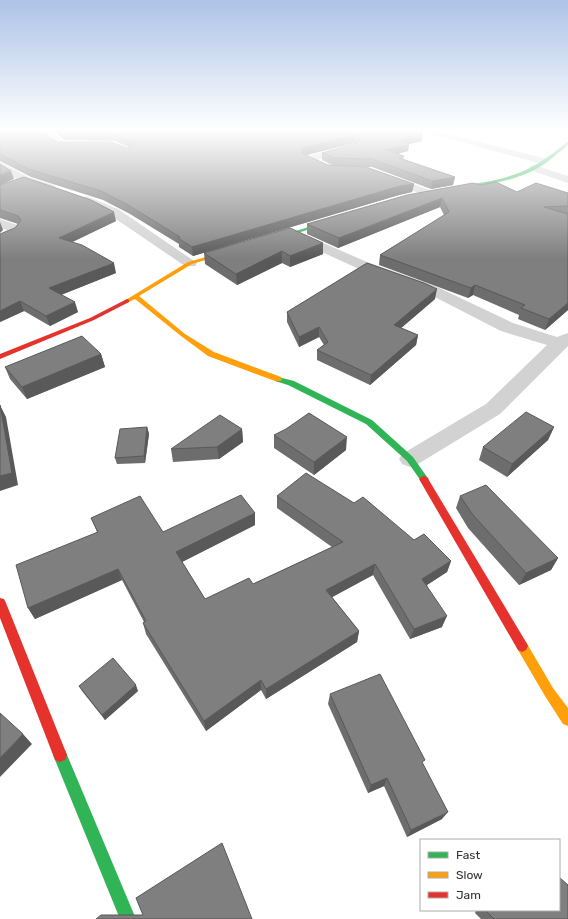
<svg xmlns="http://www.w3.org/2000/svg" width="568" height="919" font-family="Rubik,sans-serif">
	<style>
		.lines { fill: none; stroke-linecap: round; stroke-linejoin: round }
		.street { fill: #d2d2d2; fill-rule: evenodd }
		.fast { fill: #30b455; fill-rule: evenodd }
		.slow { fill: #ff9f0a; fill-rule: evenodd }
		.jam { fill: #e5322d; fill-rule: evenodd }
		.wall { fill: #6d6d6d }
		.shaded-wall { fill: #595959 }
		.building { fill: #7f7f7f; stroke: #595959 }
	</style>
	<rect width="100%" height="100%" fill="#fff"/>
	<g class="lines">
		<path class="street" d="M39 130H51L64 142 82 143 87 146C81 152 63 150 56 146 51 143 43 134 39 130Z
			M416 130H433L547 159 548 161 543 164Z
			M351 145 355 146 356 148 355 150 317 160 333 167 334 169 333 171H325L302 159 303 157Z
			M0 162 30 178 54 185 56 187 50 190 22 182 0 169Z
			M534 165 568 176V183L530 170 529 168 530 166Z
			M386 174 432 191 434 193 428 196 424 195 382 179 380 177 382 175Z
			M86 196 118 209 197 263 195 266H185L110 215 82 203 80 200Z
			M0 219 20 226 22 229 17 236 0 243V234L7 230 0 228Z
			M296 231 367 262 433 285 513 323 557 337 568 333V346L500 414 418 464 410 467 402 464 399 459 402 454 486 404 547 345 501 331 423 291 357 268 291 238 289 235 291 232Z"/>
		<path class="fast" d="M567 142H568V145C558 153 549 162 538 168 511 183 478 186 448 191L446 190C454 185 474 184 485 182 522 175 538 166 567 142Z
			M334 219 339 220 272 241 267 240Z
			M275 377H278L294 381 372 420 413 457 427 477 429 479 427 481H421L407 461 366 424 288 385 275 381 274 379Z
			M60 748 65 750 136 919H120L53 755 55 750Z"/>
		<path class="slow" d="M231 250 236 251 192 264 139 296 185 334 214 352 281 377 282 379 281 381H275L208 356 181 336 135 299 127 303 124 301 188 262Z
			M522 640 526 642 553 688 568 708V726L563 724 545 696 518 650 516 646 518 642Z"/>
		<path class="jam" d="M127 299 129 300V302L94 320 0 359V354L90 318Z
			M424 476 427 477 526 642 528 646 526 650 522 652 518 650 419 479 421 477Z
			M0 598 4 599 6 603 67 755 65 760 60 762 55 760 0 618Z"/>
	</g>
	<path class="wall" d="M0 130 52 139 58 142 128 148 129 147 115 141 64 140 53 130H415L422 141 409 144 408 151 397 154 404 156 403 159 455 177 453 185 431 189 372 167 334 166 322 160V153L355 144 354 143 306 155 328 165 414 184 412 192 399 195 193 256 179 247V244L130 214 103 200 31 177 0 161Z
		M0 185 116 221 72 242 116 273 61 295 78 312 50 326 24 311 0 322 15 228 18 224 0 218Z
		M480 185 517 192 568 193V310L545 330 518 319 519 315 473 295 468 298 379 265 380 255 444 215 440 207 338 248 307 234V224Z
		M323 243V254L290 267 282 263 237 285 205 264 204 253Z
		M435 299 401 328 418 335 416 345 370 385 317 360V350L324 345 319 337 299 347 287 322V312Z
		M101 354 105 367 27 399 10 379 5 367Z
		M147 427 149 434 145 463 117 464 115 458Z
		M554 427 548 440 507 477 479 460 483 447Z
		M242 429 243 442 219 459 173 462 171 449Z
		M274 435 346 450 314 475 274 448Z
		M277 496 354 503 414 540 451 561 447 572 427 585 442 627 410 639 373 575 332 597 359 631 357 642 266 699 261 690 206 731 146 634 143 623 144 622 122 580 35 619 28 608 97 532 91 518 163 532 255 513V525L182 562 205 599 253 584 332 547 277 508Z
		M460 496 558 558 551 570 519 585 468 528 456 508Z
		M79 686 138 691 105 720 82 691Z
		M330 694 423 764 442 819 407 837 384 786 368 793 328 704Z
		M476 910H559L568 919H481L475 913Z"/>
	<path class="shaded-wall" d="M423 133 422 141 409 144 408 151 384 157 385 150 399 140Z
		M354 135V143L303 156 301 153 303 148Z
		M11 171 14 179 0 185V175Z
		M455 177 453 185 431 189 432 181Z
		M414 184 412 192 399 195 193 256 192 247 400 186Z
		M442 198 440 207 338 248 339 238Z
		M114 212 116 221 62 247 59 238Z
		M0 222 3 230 0 233Z
		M323 243V254L290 267V256Z
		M282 251V263L237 285 236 274Z
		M114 263 116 273 53 298 49 288Z
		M475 285 473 295 468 298 471 288Z
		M437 289 435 299 393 335 394 325Z
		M20 301 24 311 0 322V311Z
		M75 302 78 312 50 326 46 316Z
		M568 303V310L545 330 549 319Z
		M319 327V337L299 347V337Z
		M418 335 416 345 370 385 371 375Z
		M101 354 105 367 27 399 22 387Z
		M0 405 6 417 18 485 0 491Z
		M147 427 149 434 145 463 144 456Z
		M554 427 548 440 507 477 512 464Z
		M242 429 243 442 219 459 217 447Z
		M347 437 346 450 314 475V462Z
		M255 513V525L178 564 176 552Z
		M558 558 551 570 519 585 526 573Z
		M451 561 447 572 419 590 422 579Z
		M375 564 373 575 325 601 326 590Z
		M118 569 122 580 35 619 28 608Z
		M447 616 442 627 410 639 414 629Z
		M359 631 357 642 266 699V689Z
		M261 680V690L206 731 204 721Z
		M136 685 138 691 105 720 102 715Z
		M23 734 32 744 0 777V758Z
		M387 778 384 786 368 793 371 785Z
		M448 812 442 819 407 837 411 830Z"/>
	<path class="building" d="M0 130H43L52 139 58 142H111L128 148 135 143 113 133H62L59 130H415L423 133 399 140 409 144 385 150 404 156 399 158 455 177 432 181 372 159 335 158 322 153 357 143 360 139 354 135 303 148 301 153 328 165 366 167 414 184 400 186 192 247 178 238 180 237 128 205 101 191 28 169 0 154Z
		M0 164 11 171 0 175Z
		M24 177 91 200 114 212 59 238 82 245 114 263 49 288 75 302 46 316 20 301 0 311V234L15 228 21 220 18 216 0 210V185Z
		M496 182 517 192 536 183 568 193V206L544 207 568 214V303L549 319 521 308 525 305 475 285 471 288 380 255 449 212 442 198 339 238 307 224 407 195 473 183 480 185Z
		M290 228 323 243 290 256 282 251 236 274 204 253Z
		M367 263 424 283 437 289 394 325 418 335 371 375 317 350 328 342 319 327 299 337 287 312Z
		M82 336 101 354 22 387 5 367Z
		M0 405 12 473 0 476Z
		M526 412 554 427 512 464 483 447Z
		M309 413 347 437 314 462 274 435 286 429Z
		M220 415 242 429 217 447 171 449Z
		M147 427 144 456 115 458 120 429Z
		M306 473 354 503 363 497 414 540 424 534 451 561 422 579 447 616 414 629 375 564 326 590 359 631 266 689 261 680 204 721 143 623 146 621 118 569 28 608 16 565 98 532 91 518 140 496 163 532 241 495 255 513 176 552 205 599 249 578 253 584 343 542 277 496Z
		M486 485 558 558 526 573 473 515 460 496Z
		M113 658 136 685 102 715 79 686Z
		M380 674 425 760 422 762 448 812 411 830 387 778 371 785 330 694Z
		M0 713 23 734 0 758Z
		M222 843 252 919H96L101 915H143L136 898Z
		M559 877 568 885V919H494L485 910H559Z"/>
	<linearGradient id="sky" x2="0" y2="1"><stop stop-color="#acc3e7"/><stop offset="0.5" stop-color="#fff"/><stop offset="1" stop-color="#fff" stop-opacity="0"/></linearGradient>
	<rect width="568" height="259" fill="url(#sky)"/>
	<rect x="420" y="839" width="140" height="72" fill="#ffffff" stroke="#acacac"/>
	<rect x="428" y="852" width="20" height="6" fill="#30b455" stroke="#acacac"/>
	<text x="456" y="859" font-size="12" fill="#303030">Fast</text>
	<rect x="428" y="872" width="20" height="6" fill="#ff9f0a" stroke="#acacac"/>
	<text x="456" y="879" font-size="12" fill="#303030">Slow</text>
	<rect x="428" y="892" width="20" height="6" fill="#e5322d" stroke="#acacac"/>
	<text x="456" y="899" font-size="12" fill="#303030">Jam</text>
</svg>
